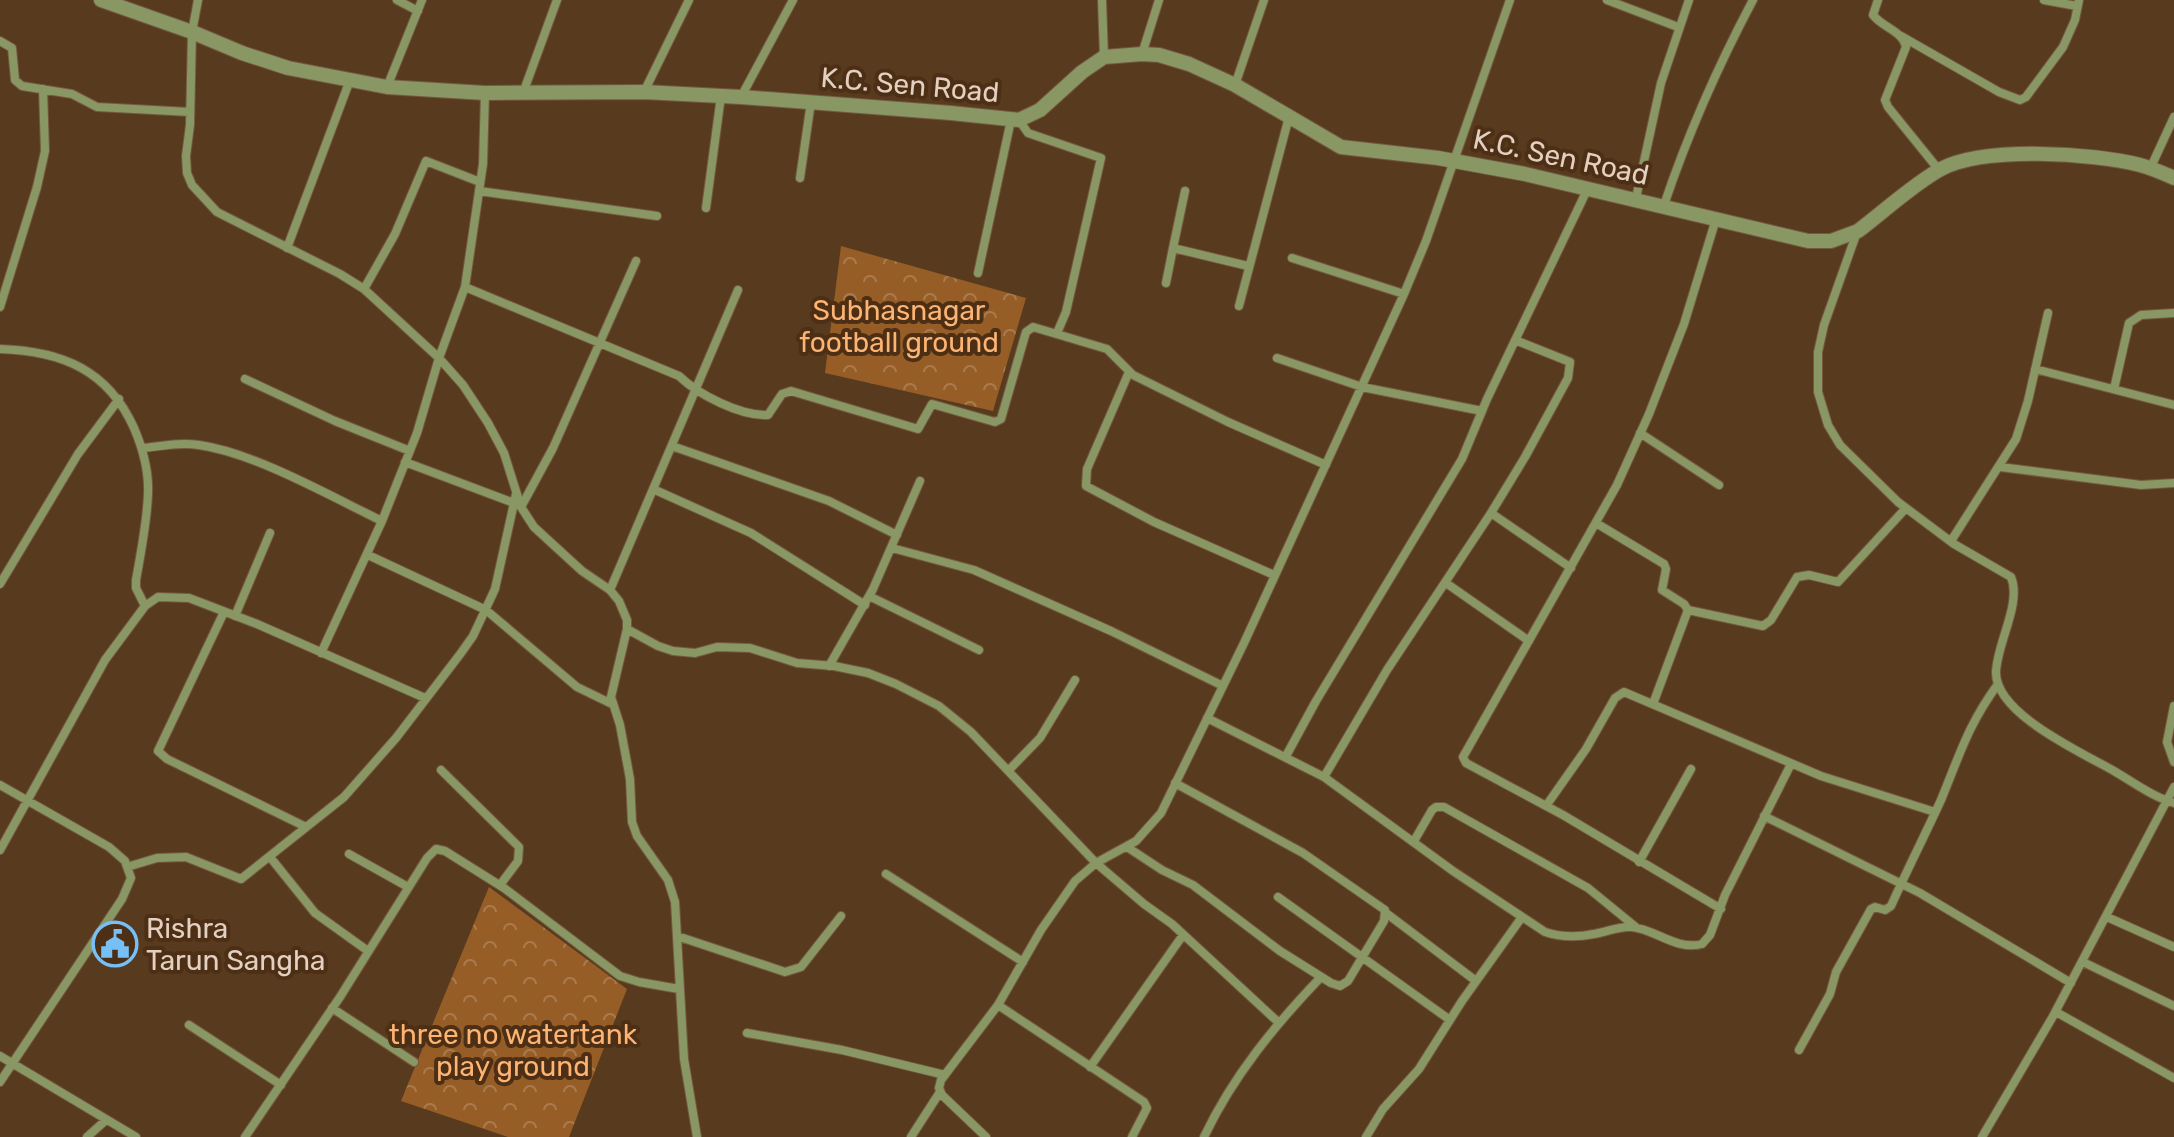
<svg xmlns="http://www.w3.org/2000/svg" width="2174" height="1137" font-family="Rubik,sans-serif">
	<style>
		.park { fill: url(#park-crowns) }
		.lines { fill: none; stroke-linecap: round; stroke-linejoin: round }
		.minor-casing { stroke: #74583f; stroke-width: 10 }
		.tertiary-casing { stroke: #74583f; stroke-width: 16 }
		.minor { stroke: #889763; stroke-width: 8 }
		.tertiary { stroke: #889763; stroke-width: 14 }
		.labels { text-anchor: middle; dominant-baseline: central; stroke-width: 8; stroke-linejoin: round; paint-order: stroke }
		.street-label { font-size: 28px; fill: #e3d0c1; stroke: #4c2f14 }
		.park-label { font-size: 28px; fill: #fdb472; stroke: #4c2f14 }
		.poi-label { font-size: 28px; fill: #e3d0c1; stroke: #4c2f14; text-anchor: start }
	</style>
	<defs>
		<pattern id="park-crowns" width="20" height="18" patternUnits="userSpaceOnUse" patternTransform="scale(2)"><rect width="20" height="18" fill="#965e26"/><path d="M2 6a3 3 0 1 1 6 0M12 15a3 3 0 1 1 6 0" fill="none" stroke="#a97b4e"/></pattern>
	</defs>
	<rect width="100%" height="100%" fill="#583a1f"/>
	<path class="park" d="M841 246 1026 298 993 411 825 373Z
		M489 887 627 989 569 1137H508L401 1101Z"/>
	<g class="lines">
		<g class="minor-casing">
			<path id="minor" d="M198 0 192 32 190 125 186 156 187 173 192 185 217 212 340 274 364 289 439 358 463 385 488 423 504 453 521 507 534 527 582 571 610 590 619 601 627 620V629L611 697 620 725 630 779 632 822 637 836 668 880 675 902 684 1059 697 1137
				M397 0 418 11
				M1102 0 1104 57
				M1607 0 1678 27
				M1878 0 1873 15C1883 28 1903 31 1906 47L1885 100 1888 107 1939 170
				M2044 0 2077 6
				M1901 36 1999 92 2020 100 2026 97 2063 47 2075 20 2079 0
				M0 41 12 48 15 80 22 86 72 94 97 107 190 112
				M1142 54 1159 0
				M1235 85 1264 0
				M387 87 422 0
				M644 92 689 0
				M523 93 557 0
				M741 97 793 0
				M1019 120 1028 133 1101 158 1066 312 1057 333
				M2150 169 2174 117
				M800 178 811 102
				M479 191 657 216
				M1185 191 1173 248 1248 266
				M1636 198 1661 83 1689 0
				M1664 205C1688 134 1718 66 1753 0
				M706 208 721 96
				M1716 219 1684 324 1649 414 1617 485 1463 757 1466 763 1563 815 1721 909
				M1857 232 1824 325 1818 352V392L1828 425 1840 445 1898 502 1954 544 2011 577C2022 603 1997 643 1996 672 1995 714 2083 753 2114 771 2133 782 2153 797 2174 803
				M287 248 350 80
				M1292 258 1404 294
				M978 273 1011 120
				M1166 283 1173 248
				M465 287 679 376C699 395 740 416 768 415L782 394 791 391 918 429 932 404 995 422 1001 419 1026 332 1033 327 1107 349 1133 375 1228 422 1326 465
				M364 289 395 234 426 161 480 182
				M1239 306 1289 117
				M0 307 37 187 45 151 43 89
				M0 349C62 351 108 370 134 428 143 449 149 471 148 494 147 522 141 552 136 580V588L145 606
				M1277 358 1362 387 1482 411
				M2035 369 2174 405
				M1129 372 1087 469 1086 486 1154 522 1274 575
				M245 379 335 421 410 451
				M2114 389 2129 323 2141 315 2174 313
				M1640 433 1719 485
				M672 446 829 501 897 535
				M143 448C162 446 180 442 199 445 255 453 330 496 382 521
				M405 462 514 503
				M2000 467 2141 485 2174 483
				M653 489 751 533 865 605
				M521 507 553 448 636 261
				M1491 513 1571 568
				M1596 523 1664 564 1666 569 1662 590 1684 604 1688 610 1653 704
				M1951 541 2016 439 2028 401 2048 313
				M892 548 974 570 1111 631 1223 686
				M368 555 486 610 577 687 612 704
				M1446 583 1529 641
				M0 584 78 454 119 399
				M610 590 738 290
				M869 596 979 650
				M1688 610 1763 626 1771 620 1797 577 1809 575 1838 582 1906 508
				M224 612 158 751 167 759 306 827
				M235 616 270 533
				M627 629 658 646 673 651 695 653 717 647 750 648 797 663 834 666 868 673 896 684 939 706 971 732 1096 863 1144 904 1172 924 1278 1022
				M321 653 382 521 417 433 439 358 465 287 483 164 485 93
				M829 666 873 589 920 481
				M2174 706 2167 742 2174 762
				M1207 718 1324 777 1453 871 1545 932C1560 937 1579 937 1594 934 1607 932 1618 926 1631 927 1656 929 1676 951 1702 944L1710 935 1725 895 1791 764
				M1286 756 1316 701 1462 459 1487 399 1588 188
				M441 770 519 847 518 861 500 885
				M1008 771 1040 738 1075 680
				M1324 777 1387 670 1491 513 1525 457 1568 378 1570 362 1515 340
				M0 785 109 847 125 861 131 878 122 899 0 1082
				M1546 806 1586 749 1615 698 1624 692 1821 776 1935 812
				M1764 816 1920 893 2071 983
				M1414 841 1432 810 1436 807H1444L1588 888 1637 928
				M1127 847 1162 870 1193 885 1280 951 1331 983 1340 986 1348 981 1384 921 1385 910 1303 853 1175 783
				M0 850 105 660 145 606 158 597 189 598 257 624 425 698
				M349 854 408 887
				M270 857 315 913 368 951
				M1639 862 1691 769
				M127 867 157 858 186 857 241 879 344 797 396 738 461 653 473 636 495 589 516 494
				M886 874 1023 962
				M1278 897 1450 1020
				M1386 913 1476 981
				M2107 917 2174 947
				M677 936 785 972 801 967 841 916
				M2083 962 2174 1006
				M998 1005 1144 1102 1147 1108 1132 1137
				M332 1008 414 1062
				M2056 1012 2174 1078
				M189 1025 281 1085
				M747 1033 842 1050 945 1075
				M1799 1050 1830 994 1836 972 1871 909 1875 907 1885 910 1891 906C1907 870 1925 835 1941 800 1960 754 1968 725 1998 684
				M0 1056 136 1137
				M1090 1067 1183 935
				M87 1137 106 1120
				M245 1137 340 997 427 858 436 849 445 851 504 888 620 976 639 982 679 989
				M911 1137 940 1092
				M986 1137 942 1095 939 1088 941 1080 998 1005 1041 930 1075 881 1096 863 1136 841 1161 813 1244 643 1404 294 1426 241 1510 0
				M1204 1137C1233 1076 1275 1025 1321 977
				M1366 1137 1383 1109 1419 1069 1462 1001 1522 917
				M1982 1137 2052 1018 2174 787"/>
		</g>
		<g class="tertiary-casing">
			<path id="tertiary" d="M101 0 192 32 242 53 288 68 387 87 485 93 644 92 741 97 951 113 1019 120 1040 110 1082 72 1104 57 1142 54 1159 55 1189 64 1235 85 1341 147 1438 158 1525 174 1808 241H1831L1858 231C1882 213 1916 182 1941 169 1985 146 2092 153 2140 165 2151 168 2163 173 2174 178"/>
		</g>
		<use href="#minor" class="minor"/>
		<use href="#tertiary" class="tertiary"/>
	</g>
	<defs>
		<g id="civic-ring" transform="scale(2.3)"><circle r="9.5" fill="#4c2f14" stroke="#76c0f7" stroke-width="1.5"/><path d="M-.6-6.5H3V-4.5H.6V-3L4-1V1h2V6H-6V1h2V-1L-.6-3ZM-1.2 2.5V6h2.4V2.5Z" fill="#76c0f7"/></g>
	</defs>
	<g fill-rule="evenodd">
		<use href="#civic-ring" x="115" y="944"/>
	</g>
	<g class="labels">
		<g class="street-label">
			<text transform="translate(910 85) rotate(5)">K.C. Sen Road</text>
			<text transform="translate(1561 157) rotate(12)">K.C. Sen Road</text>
		</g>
		<g class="park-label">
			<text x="899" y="310">Subhasnagar<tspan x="899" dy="32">football ground</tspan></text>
			<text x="513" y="1034">three no watertank<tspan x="513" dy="32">play ground</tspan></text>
		</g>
		<g class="poi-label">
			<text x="146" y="928">Rishra<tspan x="146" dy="32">Tarun Sangha</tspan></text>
		</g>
	</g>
</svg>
